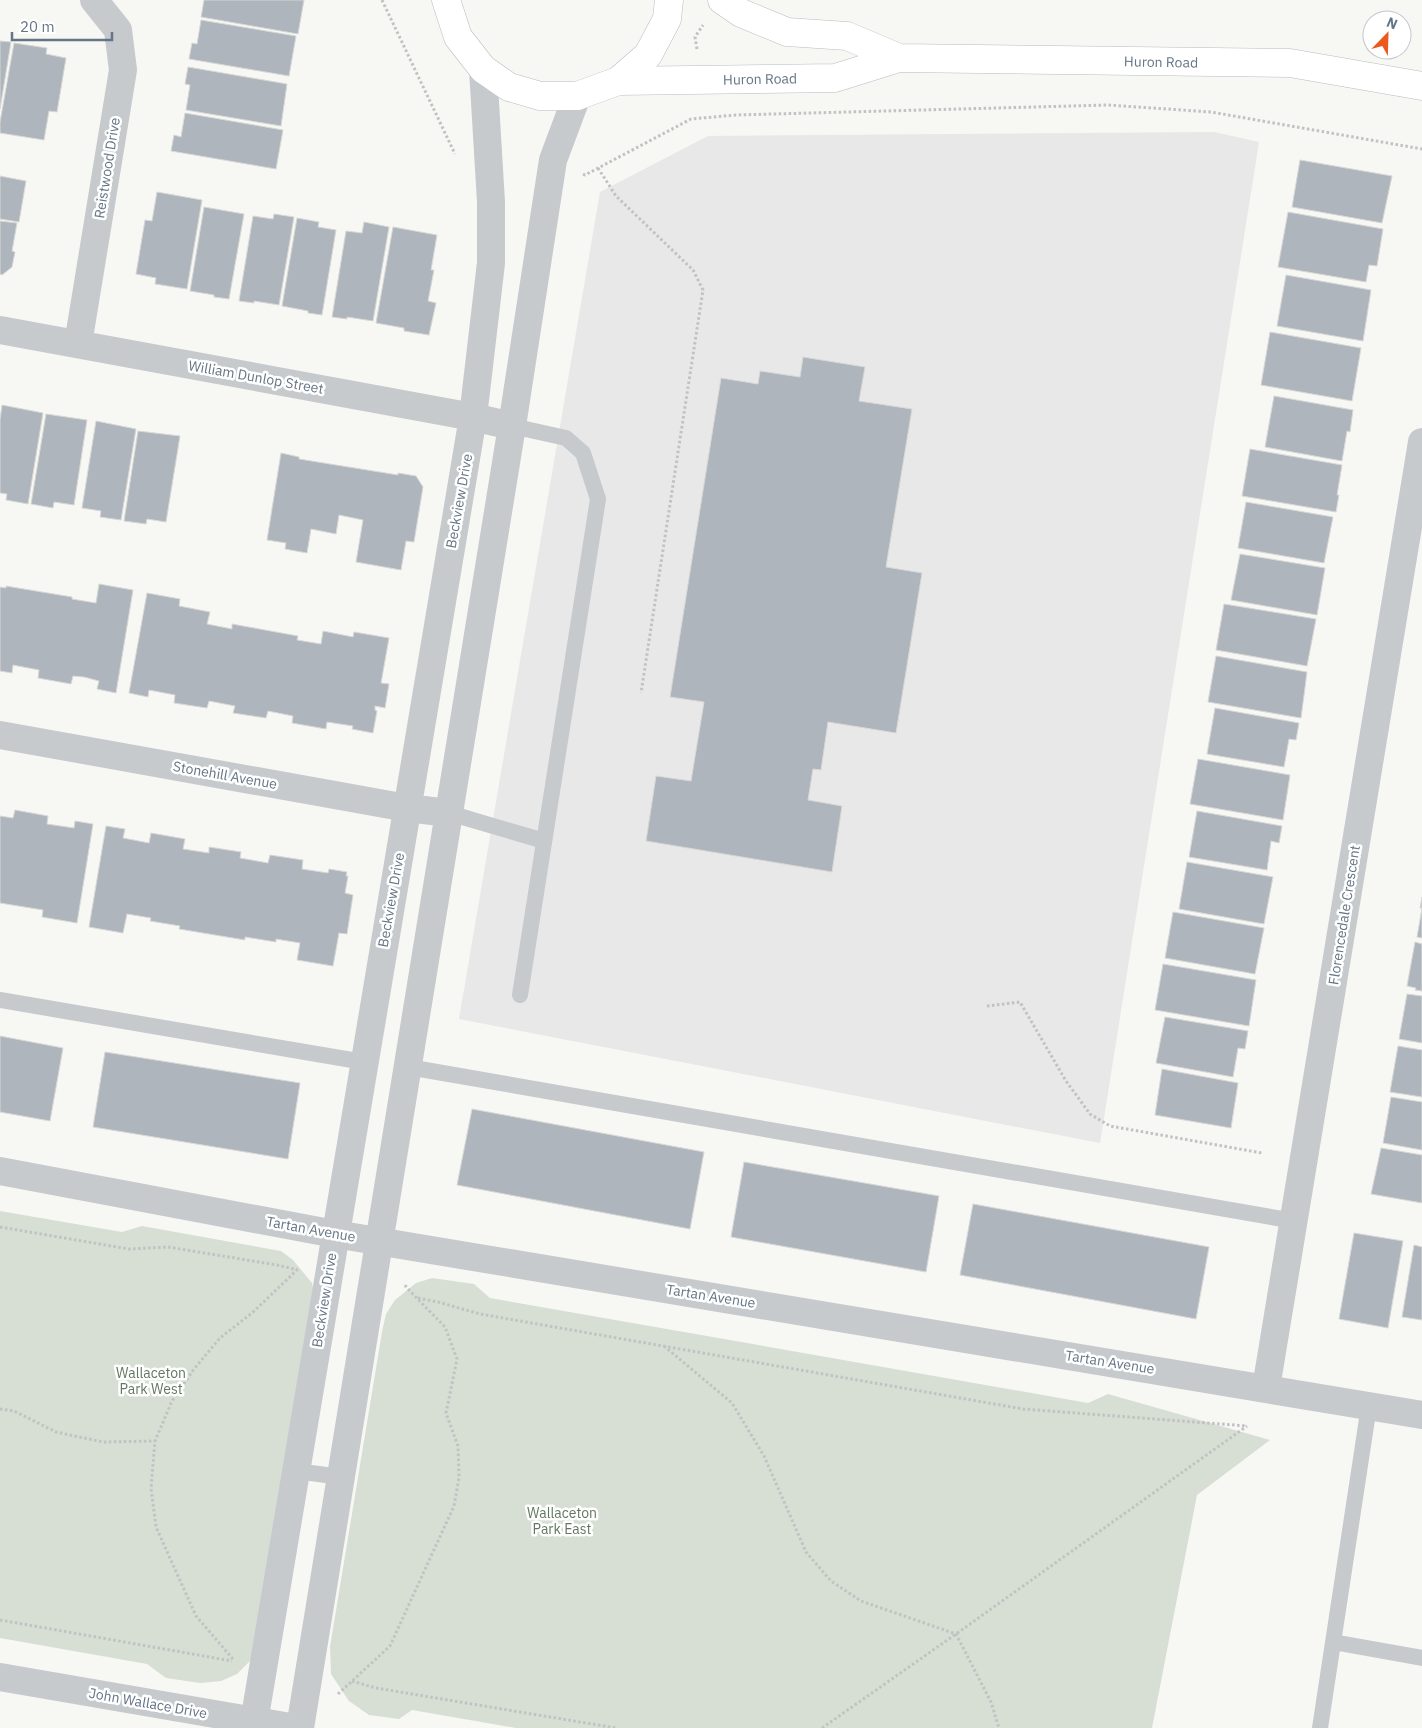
<svg xmlns="http://www.w3.org/2000/svg" width="1422" height="1728" font-family="'IBM Plex Sans',sans-serif">
	<style>
		.built { fill: #e7e8e7 }
		.green { fill: #d7dfd4 }
		.building { fill: #aeb5bc; stroke: #d8d8d6 }
		.lines { fill: none; stroke-linecap: round; stroke-linejoin: round }
		.secondary-casing { stroke: #b8bdc2; stroke-width: 29 }
		.path { stroke: #c0c2c4; stroke-width: 3; stroke-dasharray: 2.5 2.5; stroke-linecap: butt }
		.service { stroke: #c6cacd; stroke-width: 16 }
		.minor { stroke: #c6cacd; stroke-width: 28 }
		.secondary { stroke: #fff; stroke-width: 28 }
		.labels { text-anchor: middle; dominant-baseline: central; stroke-width: 5; stroke-linejoin: round; paint-order: stroke }
		.street-label { font-size: 14px; fill: #647586; stroke: #fff }
		.park-label { font-size: 14px; fill: #637860; stroke: #fff }
	</style>
	<rect width="100%" height="100%" fill="#f7f7f3"/>
	<path class="built" d="M1214 132 1259 142 1100 1143 459 1019 600 192 708 136Z"/>
	<path class="green" d="M0 1211 122 1232 142 1226 281 1251 293 1260 312 1283 316 1303 253 1658 237 1674 221 1681 200 1683 166 1678 147 1664 0 1638Z
		M432 1278 474 1284 490 1298 1088 1403 1108 1394 1270 1440 1197 1495 1152 1728H516L412 1710 399 1719 369 1715 349 1701 331 1674 330 1647 382 1332 386 1314 395 1300 416 1283Z"/>
	<path class="building" d="M204 0H304L298 34 201 17Z
		M201 20 296 36 289 76 189 59 192 43 197 44Z
		M0 41 11 42 0 109Z
		M14 43 47 48 46 54 66 58 57 112 49 111 44 140 0 133V122Z
		M188 67 287 84 281 126 186 110 190 85 185 84Z
		M185 113 283 130 276 169 171 151 174 135 181 137Z
		M1300 160 1392 176 1382 223 1292 207Z
		M0 176 26 181 19 222 0 219Z
		M157 192 202 200 187 289 155 284 156 278 136 274 145 220 152 221Z
		M204 207 244 214 229 299 214 297V295L190 291Z
		M1288 212 1383 229 1377 266 1369 265 1366 282 1278 267Z
		M274 214 294 217 279 305 254 301V303L239 301 253 216 273 219Z
		M297 218 319 222 318 227 336 230 322 315 308 313V311L282 306Z
		M0 221 17 223 12 251 15 252 12 267 2 275 0 274Z
		M364 222 389 227 373 321 347 317V319L332 317 346 231 362 233Z
		M393 227 437 235 431 270H434L428 301 436 303 429 335 404 331V328L376 323Z
		M1286 275 1371 290 1363 341 1277 326Z
		M1270 332 1361 348 1352 401 1261 385Z
		M803 357 865 367 859 401 912 409 886 567 922 573 896 733 828 722 821 770 813 769 808 800 842 806 832 872 646 841 656 776 691 781 704 702 670 697 721 378 758 384 760 371 800 377Z
		M1274 396 1353 410 1350 432 1347 431 1342 461 1265 447Z
		M2 405 43 413 28 504 6 500 7 494 0 493V420Z
		M46 414 87 420 74 505 54 502 53 508 31 504Z
		M96 421 136 429 121 520 100 517 101 511 82 508Z
		M138 431 180 436 166 522 147 519 146 524 124 521Z
		M1250 449 1342 465 1337 495H1339L1336 512 1242 496Z
		M281 453 299 457V459L398 475V473L416 476 423 487 414 542 406 541 401 570 356 562 363 520 339 515 336 534 311 529 307 553 285 549 286 543 267 540Z
		M1246 502 1333 517 1324 563 1238 548Z
		M1240 554 1325 568 1317 615 1231 600Z
		M99 584 133 590 116 693 97 689 99 681 84 677 73 676 71 684 38 678 39 670 13 665 12 673 0 671V587L6 588V586L72 597V599L96 603Z
		M147 593 180 599 179 606 210 612 207 624 232 629V624L298 636 297 640 321 644 323 631 353 637 354 632 389 638 381 683 389 684 385 708 375 706V710L377 711 373 733 352 729 353 726 327 722 326 729 292 723 293 716 268 711 266 718 233 713 235 706 209 701 207 708 174 703 175 695 149 690 148 697 129 693Z
		M1224 604 1316 619 1307 666 1216 650Z
		M1216 656 1307 672 1301 718 1208 702Z
		M1215 708 1299 723 1296 740 1289 739 1284 767 1207 754Z
		M1198 759 1290 775 1283 820 1190 804Z
		M15 810 48 816 47 824 74 828 75 821 93 824 77 923 42 917 43 910 0 903V816L13 818Z
		M1197 811 1282 826 1279 843 1271 841 1267 870 1189 857Z
		M106 826 125 829 123 838 149 843 151 833 185 839 183 849 209 853V847L241 852 240 858 268 863 270 855 303 860 302 869 328 873 329 869 347 872 346 876H348L345 893 353 895 347 934 339 933 333 966 297 960 300 943 276 939V942L245 937V940L179 929 180 926 150 921 151 918 127 914 123 933 89 927Z
		M1187 862 1273 877 1264 924 1179 909Z
		M1422 897V938L1417 937 1422 908H1420Z
		M1173 912 1264 928 1255 974 1165 958Z
		M1415 942 1422 944V991L1415 990 1416 988 1407 986Z
		M1163 964 1256 980 1249 1026 1155 1010Z
		M1407 994 1422 996V1043L1399 1039Z
		M1165 1017 1248 1031 1245 1049 1238 1048 1233 1077 1156 1063Z
		M0 1036 63 1048 50 1121 0 1112Z
		M1398 1046 1422 1050V1097L1390 1092Z
		M105 1052 300 1083 288 1159 93 1127Z
		M1162 1069 1238 1083 1231 1128 1155 1115Z
		M1391 1097 1422 1102V1150L1383 1143Z
		M472 1109 704 1152 690 1229 457 1185Z
		M1381 1148 1422 1155V1203L1371 1194Z
		M744 1162 939 1196 926 1272 731 1237Z
		M973 1204 1209 1247 1196 1319 960 1275Z
		M1354 1233 1403 1241 1388 1328 1339 1319Z
		M1414 1245 1422 1247V1320L1402 1317Z"/>
	<g class="lines">
		<g class="secondary-casing">
			<path id="secondary" d="M446 0 458 37 483 69 509 87 540 96H577L618 81 648 55 667 19 669 0
				M722 0 741 13 787 32 847 36 899 58
				M618 81 835 78 899 58 1290 63 1422 86"/>
		</g>
		<path class="path" d="M382 0 455 154
			M697 49 695 37 703 25
			M598 168 616 196 693 270 703 290 641 693
			M583 174 585 175 691 119 736 115 1108 105 1211 112 1422 149
			M987 1006 1020 1002 1066 1081 1090 1114 1110 1126 1262 1153
			M0 1227 129 1249 168 1247 277 1265 298 1270
			M418 1298 438 1302 480 1314 1023 1409 1247 1426
			M664 1346 732 1403 764 1456 806 1552 831 1581 861 1601 956 1634 991 1702 999 1728
			M0 1409 14 1411 56 1432 103 1442 155 1441
			M0 1620 232 1661
			M233 1659 196 1616 156 1527 151 1488 155 1441 172 1401 194 1369 220 1338 252 1313 297 1270
			M352 1681 376 1688 616 1728
			M338 1694 390 1646 454 1506 459 1478 458 1446 446 1413 457 1359 445 1327 407 1288 404 1284
			M822 1728 956 1634 1247 1426"/>
		<path class="service" d="M512 426 566 438 583 453 598 499 520 995
			M449 813 544 841
			M0 1000 364 1062
			M408 1067 1294 1221
			M296 1471 341 1477
			M1333 1642 1422 1658
			M1320 1728 1369 1406"/>
		<path class="minor" d="M0 330 473 417 512 426
			M78 344 123 70 118 30 94 0
			M0 735 407 808 449 813
			M0 1171 335 1234 1422 1415
			M1266 1388 1422 442
			M0 1677 296 1728
			M253 1728 473 417 491 263V202L483 69
			M300 1728 512 426 553 160 577 96"/>
		<use href="#secondary" class="secondary"/>
	</g>
	<g class="labels">
		<g class="street-label">
			<text transform="translate(1161 62) rotate(1)">Huron Road</text>
			<text transform="translate(760 79) rotate(-1)">Huron Road</text>
			<text transform="translate(107 168) rotate(-81)">Reistwood Drive</text>
			<text transform="translate(256 377) rotate(10)">William Dunlop Street</text>
			<text transform="translate(459 501) rotate(-80)">Beckview Drive</text>
			<text transform="translate(225 775) rotate(10)">Stonehill Avenue</text>
			<text transform="translate(391 900) rotate(-80)">Beckview Drive</text>
			<text transform="translate(1344 915) rotate(-81)">Florencedale Crescent</text>
			<text transform="translate(311 1229) rotate(10)">Tartan Avenue</text>
			<text transform="translate(711 1296) rotate(9)">Tartan Avenue</text>
			<text transform="translate(324 1300) rotate(-81)">Beckview Drive</text>
			<text transform="translate(1110 1362) rotate(9)">Tartan Avenue</text>
			<text transform="translate(148 1703) rotate(10)">John Wallace Drive</text>
		</g>
		<g class="park-label">
			<text x="151" y="1373">Wallaceton<tspan x="151" dy="16">Park West</tspan></text>
			<text x="562" y="1513">Wallaceton<tspan x="562" dy="16">Park East</tspan></text>
		</g>
	</g>
	<g transform="translate(1387 35) rotate(23)"><circle r="24" fill="#ffffff" stroke="#c1c8cf"/>
	<path d="M0-4L9 19L0 12L-9 19Z" fill="#eb591f"/>
	<text y="-8" font-size="14" font-weight="bold" text-anchor="middle" fill="#647586">N</text>
	</g>
	<path d="M12 32v8h100v-8" fill="none" stroke="#647586" stroke-width="2.5"/>
	<text x="20" y="32" font-size="15" fill="#647586" stroke="#ffffff" stroke-width="4" paint-order="stroke">20 m</text>
</svg>
